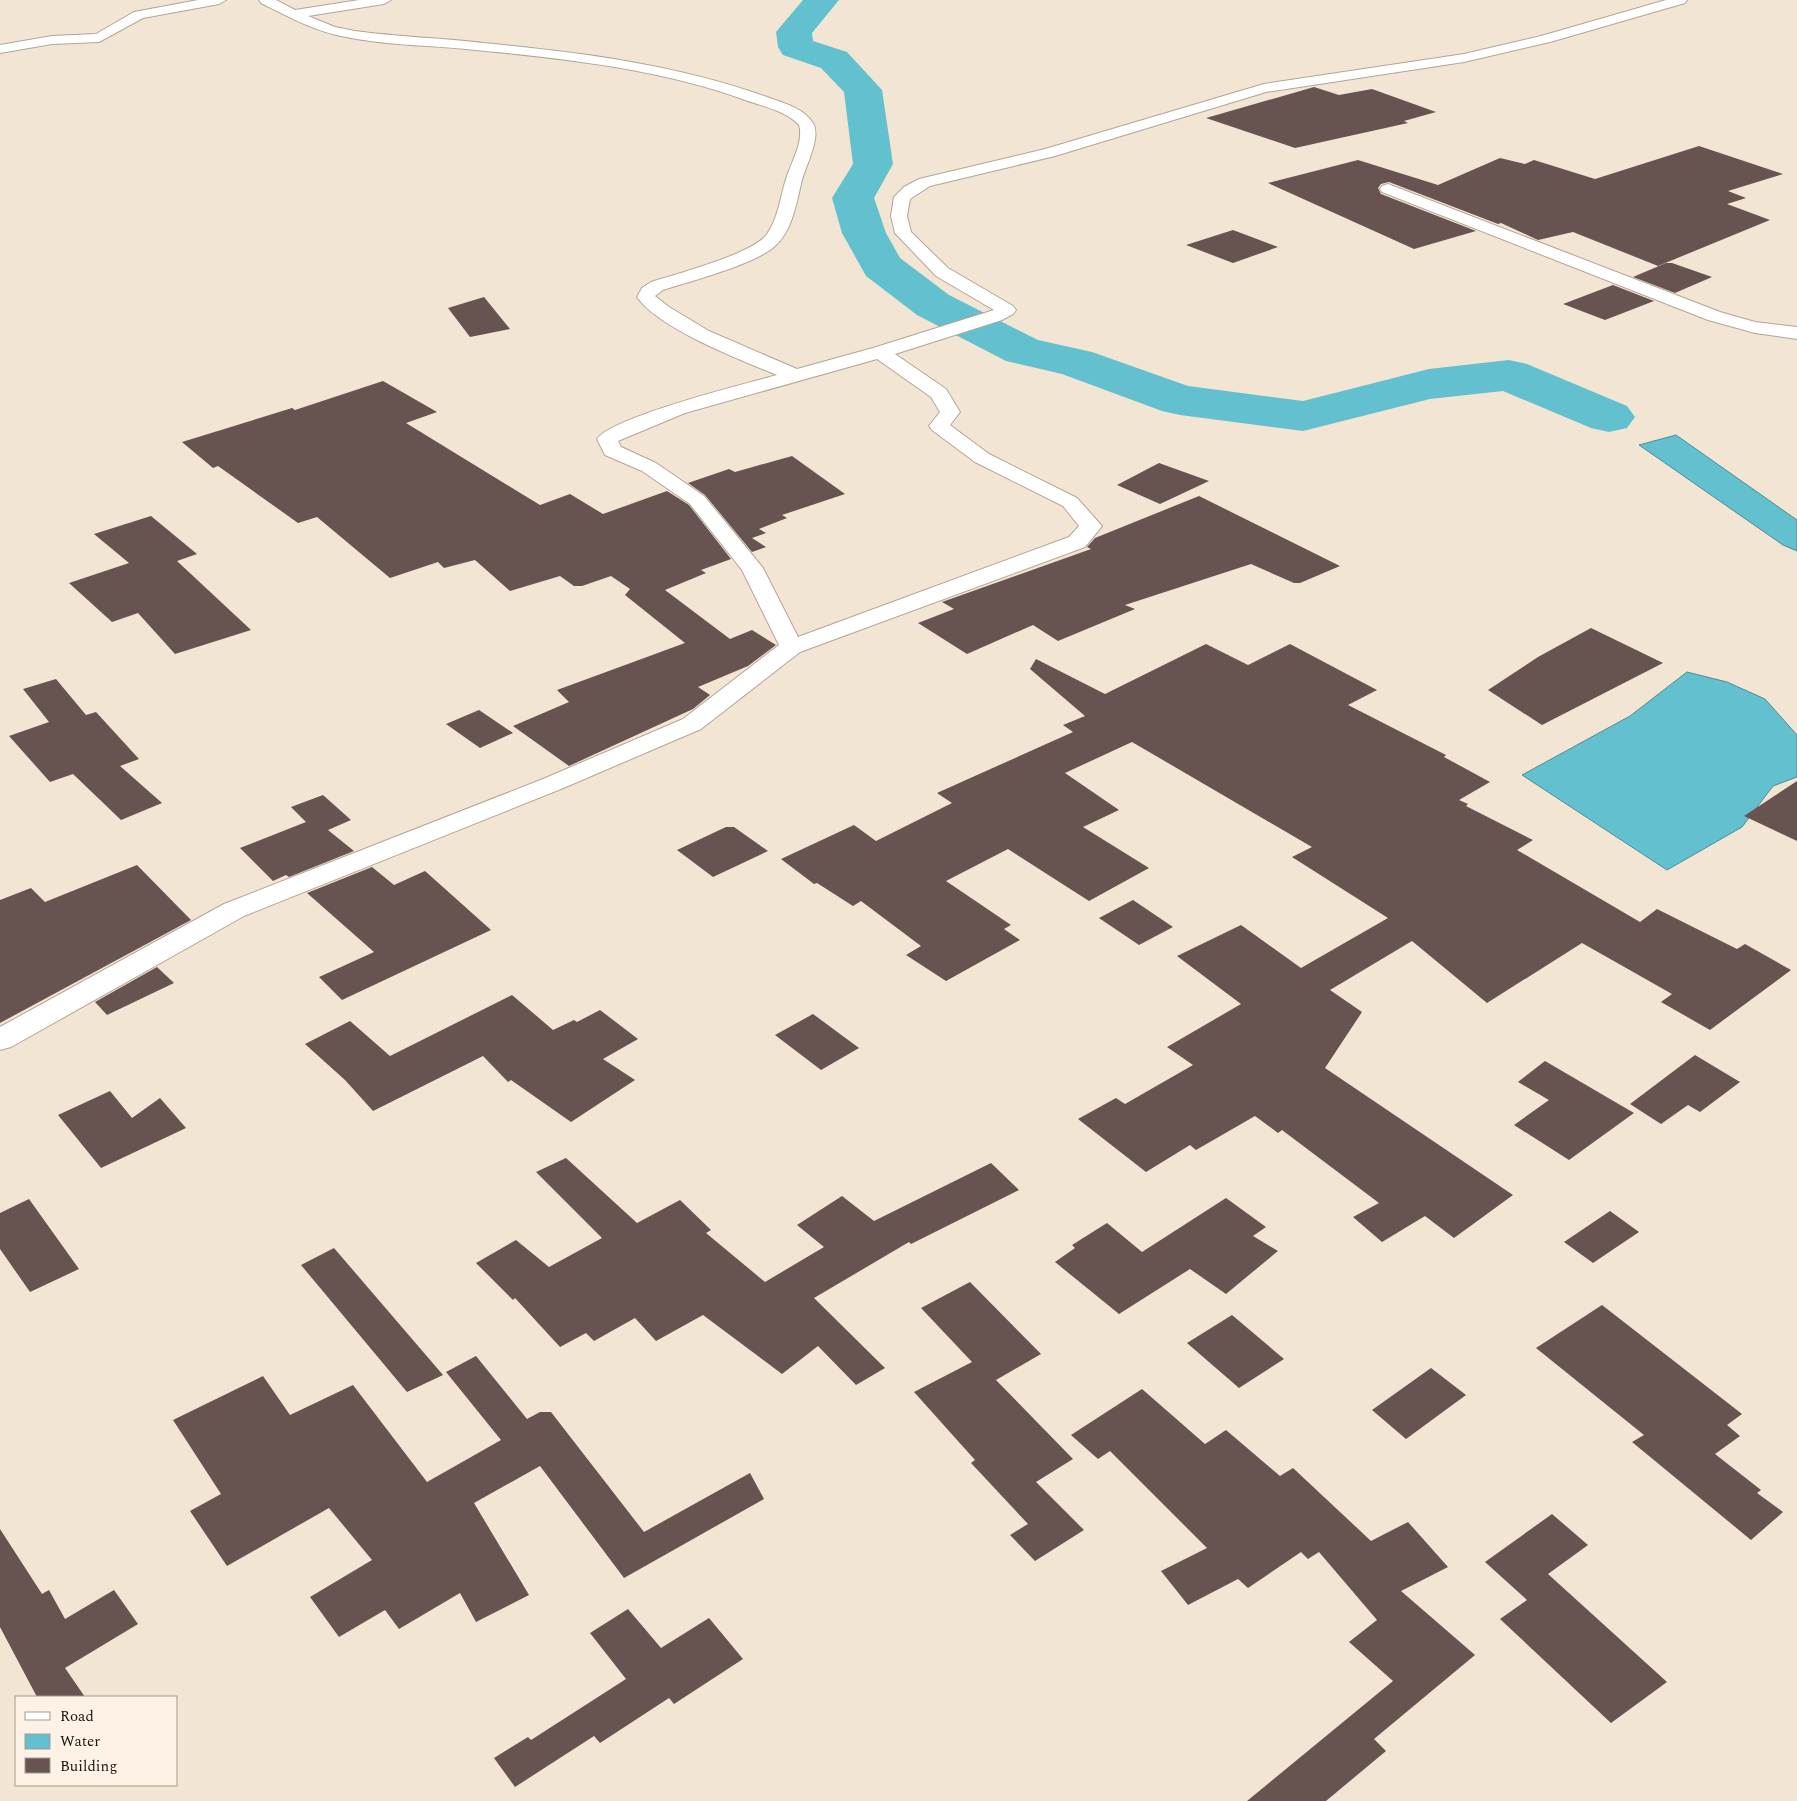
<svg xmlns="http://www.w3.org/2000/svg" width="1797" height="1801" font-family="Spectral,serif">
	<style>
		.water { fill: #63c0cf; stroke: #4d8d96 }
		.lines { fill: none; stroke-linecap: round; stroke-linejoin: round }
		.river { fill: #63c0cf; fill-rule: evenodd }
		.building { fill: #675350 }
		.minor-casing { stroke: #b2a595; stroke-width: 2 }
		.minor { fill: #fff; fill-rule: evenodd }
	</style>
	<rect width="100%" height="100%" fill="#f2e5d4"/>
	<path class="water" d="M1676 435 1797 520V551L1783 545 1639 445Z
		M1687 672 1727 682 1765 699 1797 735V777L1773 786 1742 827 1667 870 1522 775 1630 716Z"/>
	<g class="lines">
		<path class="river" d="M803 0H839L812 33 813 41 847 52 882 90 893 164 874 198 886 233 900 258 949 295 1038 340 1092 352 1188 386 1303 401 1429 369 1509 360 1527 364 1627 406 1635 417 1627 428 1609 432 1591 428 1503 391 1430 399 1303 431 1180 415 1162 411 1062 374 1006 361 917 315 866 276 842 233 832 198 853 164 844 92 821 68 783 55 778 47 776 32Z"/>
	</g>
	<path class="building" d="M1314 87 1339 95 1372 89 1436 112 1404 121 1408 123 1295 148 1206 118Z
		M1699 146 1783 174 1728 191 1746 198 1727 204 1770 220 1658 266 1573 232 1538 240 1501 223 1498 224 1389 182 1381 184 1378 188 1381 194 1476 231 1414 249 1268 183 1358 160 1438 185 1500 158 1525 164 1534 160 1595 179Z
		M1233 230 1278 247 1233 263 1186 245Z
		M1666 263H1672L1712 277 1675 293 1633 277Z
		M1613 285 1654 301 1605 320 1563 304Z
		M484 297 510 329 470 337 448 308Z
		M383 381 437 412 406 423 540 505 570 494 603 514 667 491 689 505 731 559 701 570 706 573 665 590 730 639 752 630 776 645 748 666 698 687 710 695 693 709 569 766 513 726 569 702 557 690 685 643 625 595 630 589 611 576 582 586H574L560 576 510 591 475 560 444 568 438 562 390 578 317 517 298 523 218 466 213 468 182 442 292 408 295 410Z
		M792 456 845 494 782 515 787 518 759 529 766 533 752 538 766 547 752 552 705 495 688 483 729 469 735 472Z
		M1159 463 1209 481 1160 504 1117 485Z
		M1199 496 1340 566 1300 583H1294L1251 564 1125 605 1135 609 1058 641 1033 625 967 654 918 623 954 609 942 602 1091 549 1087 547 1095 538Z
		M151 516 197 554 177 561 251 630 175 654 138 613 112 622 69 583 129 563 94 534Z
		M1591 628 1663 663 1542 725 1488 690 1538 657Z
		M1206 644 1248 665 1290 644 1377 690 1348 705 1446 755 1444 757 1490 782 1459 800 1468 804 1466 806 1533 840 1517 850 1640 922 1657 909 1737 949 1745 944 1791 970 1710 1030 1661 1002 1672 994 1582 943 1487 1003 1412 941 1330 990 1362 1012 1325 1068 1513 1195 1454 1238 1425 1216 1382 1242 1353 1217 1379 1203 1282 1130 1278 1133 1255 1116 1196 1150 1190 1145 1146 1172 1078 1119 1116 1098 1125 1104 1193 1065 1167 1047 1241 1004 1177 956 1241 925 1301 968 1388 918 1292 857 1312 847 1132 742 1065 773 1119 810 1083 827 1149 868 1089 901 1008 849 946 881 1011 925 1004 929 1020 940 946 981 906 955 921 946 861 901 853 906 817 883 814 884 781 859 854 825 876 841 952 803 937 793 1073 732 1063 725 1085 716 1030 669 1036 659 1105 694Z
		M56 679 86 715 96 712 139 759 120 766 162 803 121 820 73 774 50 782 9 736 49 722 23 689Z
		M479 710 513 733 480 748 446 724Z
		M1797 781V841L1744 816Z
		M323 795 351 820 328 830 354 851 289 877 286 875 273 881 240 848 306 822 291 807Z
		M726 827H734L768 851 713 877 677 850Z
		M137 865 191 920 0 1023V900L31 888 45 902Z
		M372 867 394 885 425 871 491 930 342 1000 319 977 374 952 307 893Z
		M1133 900 1173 927 1139 945 1099 918Z
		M157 967 174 983 107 1015 95 1002Z
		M512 995 553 1030 574 1020 577 1022 600 1010 638 1039 603 1059 635 1080 571 1122 511 1080 508 1082 483 1056 373 1111 345 1080 305 1044 350 1021 390 1056Z
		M813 1014 859 1048 821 1070 775 1035Z
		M1695 1055 1740 1082 1700 1112 1688 1105 1661 1124 1630 1104Z
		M1545 1061 1634 1113 1569 1160 1514 1125 1549 1100 1518 1082Z
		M110 1091 132 1118 160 1098 186 1128 101 1168 58 1115Z
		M566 1158 637 1223 680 1200 711 1230 706 1233 765 1282 824 1247 797 1225 842 1196 874 1221 991 1163 1019 1190 911 1244 909 1242 814 1298 885 1368 856 1385 818 1346 782 1374 703 1315 656 1341 635 1318 594 1341 586 1333 560 1347 515 1298 513 1300 476 1263 516 1240 549 1267 602 1238 536 1172Z
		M1226 1198 1266 1227 1253 1236 1278 1251 1226 1294 1190 1269 1119 1314 1055 1262 1075 1248 1072 1245 1107 1223 1142 1252Z
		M29 1199 79 1269 30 1292 0 1249V1213Z
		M1610 1211 1639 1232 1593 1263 1564 1242Z
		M334 1248 443 1375 407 1392 301 1265Z
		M970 1282 1041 1354 996 1380 1073 1459 1036 1482 1084 1530 1035 1561 1010 1535 1028 1524 971 1463 975 1460 914 1392 972 1362 921 1308Z
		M1602 1305 1742 1414 1727 1425 1740 1436 1715 1454 1761 1490 1757 1493 1783 1512 1751 1540 1632 1442 1644 1435 1536 1348Z
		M1232 1315 1284 1359 1239 1388 1187 1343Z
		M476 1356 527 1419 540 1412H551L644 1532 750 1473 764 1499 624 1578 540 1466 474 1503 529 1595 476 1622 460 1593 399 1629 385 1610 339 1637 310 1597 372 1560 329 1508 227 1566 190 1511 221 1494 173 1420 263 1376 290 1415 353 1385 427 1482 501 1440 446 1372Z
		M1431 1368 1466 1395 1406 1439 1372 1410Z
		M1142 1389 1205 1444 1226 1430 1280 1476 1293 1468 1371 1541 1408 1522 1448 1567 1401 1591 1475 1655 1374 1739 1386 1751 1326 1801H1247L1393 1681 1349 1642 1377 1620 1319 1552 1308 1559 1301 1552 1248 1588 1238 1579 1188 1605 1161 1571 1207 1548 1110 1451 1098 1459 1071 1435Z
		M1552 1514 1588 1545 1548 1574 1667 1682 1611 1723 1500 1619 1527 1600 1485 1562Z
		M0 1529 42 1594 49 1590 65 1619 114 1590 138 1624 65 1668 85 1697H37L0 1627Z
		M628 1609 661 1648 709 1618 743 1659 674 1704 669 1698 600 1743 594 1736 515 1787 494 1758 528 1737 531 1740 626 1679 590 1633Z"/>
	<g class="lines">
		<g class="minor-casing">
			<path id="minor" d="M198 0H226L219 4 143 18 99 42 52 44 0 53V45L52 36 96 34 134 12Z
				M259 0H276L295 10 359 0H391L384 4 308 16 335 27 355 31C398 37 441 38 483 43 578 52 674 64 764 96 780 102 803 107 813 123 822 138 804 168 801 184 796 205 792 231 775 246 756 264 691 281 663 290L655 296 669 307 709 331 797 369 873 348 994 310 936 276 895 233 891 216 894 197 904 187 919 179 1045 149 1264 84 1464 54 1541 36 1666 0H1687L1685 3 1550 42 1464 62 1266 92 1055 156 930 186 910 199 907 216 911 232 948 268 1013 306 1016 310 1013 314 1002 320 895 354 946 389 960 412 950 425 989 454 1077 498 1102 526 1085 547 800 652 701 729 561 789 244 916 11 1047 0 1050V1027L224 904 543 779 683 719 779 645 742 570 690 504 642 471 605 455 597 439C612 417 745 384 777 375 741 360 659 329 637 297L642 288 651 282C676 274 753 254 767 234 779 217 780 196 787 176 792 161 804 141 799 125 786 111 765 107 748 101 660 68 559 58 466 49 424 45 382 45 341 36 312 30 287 16 261 3ZM877 359 931 397 940 412 929 426 932 430 975 462 1063 506 1079 526 1069 537 798 637 763 568 704 496 656 463 621 447 618 441 685 413Z
				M1388 184 1720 312 1755 322 1797 327V339L1755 333 1708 320 1382 192 1380 189 1382 186Z"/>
		</g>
		<use href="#minor" class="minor"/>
	</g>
	<rect x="15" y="1696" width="162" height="90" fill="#fdf2e5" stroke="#a39a90"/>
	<rect x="25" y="1712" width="25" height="8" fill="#ffffff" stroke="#a39a90"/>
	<text x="60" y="1721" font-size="15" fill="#1b1711">Road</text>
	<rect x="25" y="1734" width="25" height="15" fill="#63c0cf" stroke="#a39a90"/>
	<text x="60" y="1746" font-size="15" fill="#1b1711">Water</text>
	<rect x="25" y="1758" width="25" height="15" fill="#675350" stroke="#a39a90"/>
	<text x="60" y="1771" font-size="15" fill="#1b1711">Building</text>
</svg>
